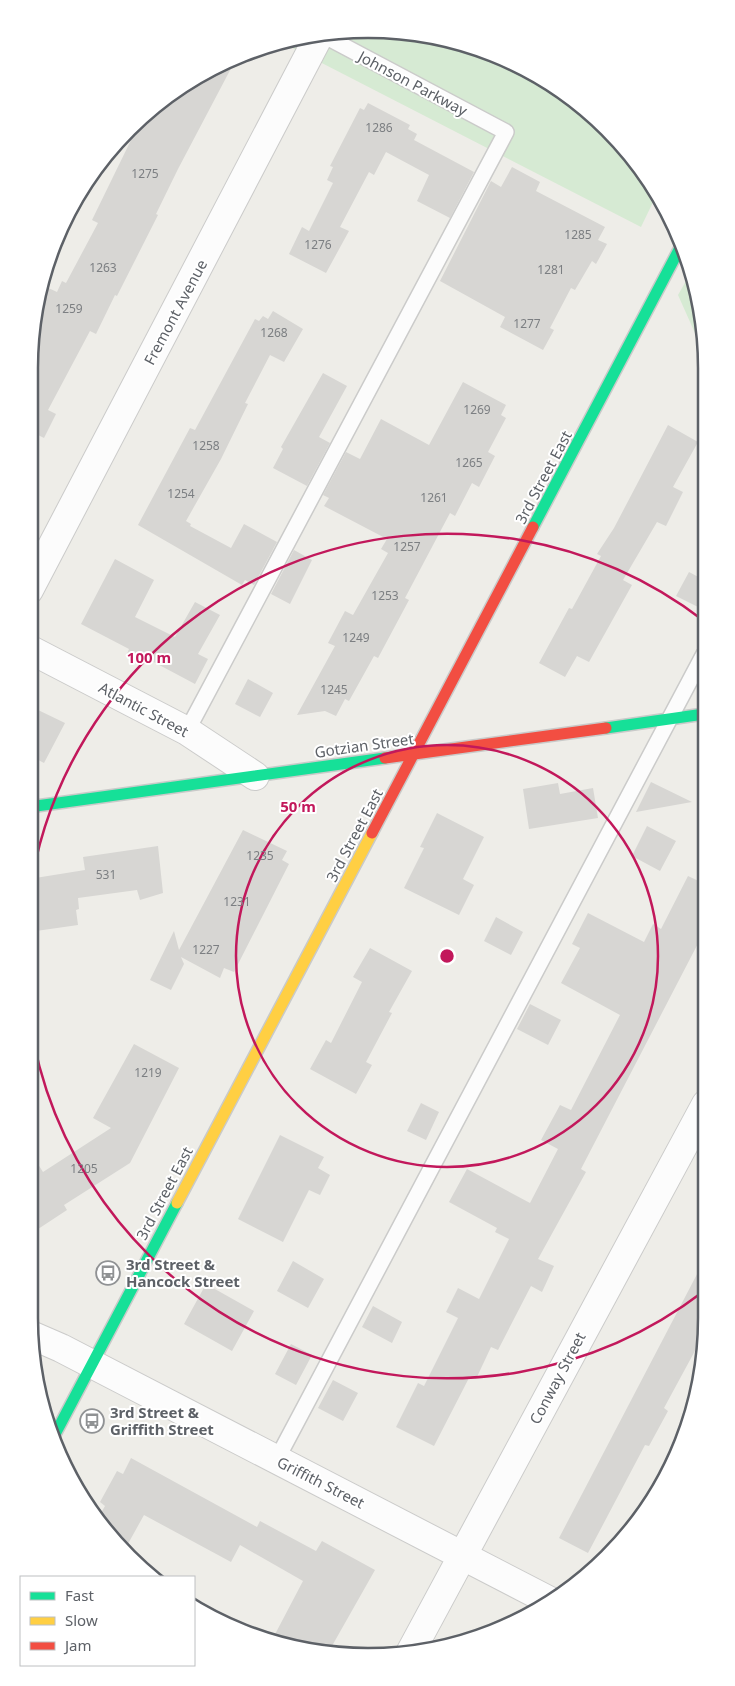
<svg xmlns="http://www.w3.org/2000/svg" width="735" height="1686" font-family="'Noto Sans',sans-serif">
	<style>
		.green { fill: #d6ead3 }
		.building { fill: #d7d6d3 }
		.lines { fill: none; stroke-linecap: round; stroke-linejoin: round }
		.lane-casing { stroke: #cbcbca; stroke-width: 18 }
		.street-casing { stroke: #cbcbca; stroke-width: 30 }
		.fast-casing { stroke: #c9cac9; stroke-width: 14 }
		.slow-casing { stroke: #c9cac9; stroke-width: 14 }
		.jam-casing { stroke: #c9cac9; stroke-width: 14 }
		.lane { stroke: #fcfcfc; stroke-width: 15 }
		.street { stroke: #fcfcfc; stroke-width: 28 }
		.fast { stroke: #16e098; stroke-width: 11 }
		.slow { stroke: #ffcf43; stroke-width: 11 }
		.jam { stroke: #f24e42; stroke-width: 11 }
		.ring { fill: none; stroke: #c2185b; stroke-width: 2.5 }
		.labels { text-anchor: middle; dominant-baseline: central; stroke-width: 4; stroke-linejoin: round; paint-order: stroke }
		.number-label { font-size: 12px; fill: #7c7f82 }
		.street-label { font-size: 15px; fill: #5d6167; stroke: #fff }
		.poi-label { font-size: 15px; font-weight: bold; fill: #5d6167; stroke: #fff; text-anchor: start }
		.rim { fill: none; stroke: #5d6167; stroke-width: 2.5 }
		.centre { fill: #c2185b; stroke: #fff; stroke-width: 2.5 }
		.ring-label { font-size: 15px; text-anchor: middle; font-weight: bold; fill: #c2185b; stroke: #fff; stroke-width: 4; stroke-linejoin: round; paint-order: stroke }
	</style>
	<rect width="100%" height="100%" fill="#eeede8"/>
	<path class="green" d="M346 29 412 32 477 47 556 86 636 161 656 196 641 227 279 41Z
		M690 274 703 323V351L678 295Z"/>
	<path class="building" d="M237 57 178 169 156 214 158 215 117 296 115 295 96 334 90 331 48 410 56 414 44 438 36 434 29 446V367L42 285 57 292 62 281 66 283 98 223 92 220 132 138 124 134 162 99 218 64Z
		M368 103 410 125 408 129 417 134 414 140 474 172 450 218 417 201 429 175 386 152 374 175 369 172 340 227 349 231 326 273 289 254 302 227 309 231 333 183 327 180 333 167 330 166 360 108 364 110Z
		M512 167 540 182 536 191 605 227 598 240 607 244 596 264 592 261 575 290 571 288 550 328 554 330 543 350 500 327 505 317 440 281 491 181 501 187Z
		M273 311 303 329 284 362 270 355 245 403 248 404 221 459 186 521 191 524 190 526 231 548 244 524 277 542 254 585 245 580 242 585 138 525 190 428 195 430 255 319 259 321 263 316 268 319Z
		M323 373 347 386 319 437 330 443 307 486 273 468 283 449 281 447Z
		M463 382 506 405 501 415 506 418 488 452 495 456 479 487 472 483 455 516 450 513 405 598 409 600 378 658 374 656 349 701 345 699 336 716 325 711 297 715 335 646 328 643 345 611 353 615 388 553 381 549 387 539 324 506 329 498 323 495 346 452 360 459 381 419 429 445Z
		M668 425 698 442 673 487 683 492 666 526 657 522 623 580 632 585 589 662 577 656 565 677 539 663 569 608 572 609 601 556 597 554 614 528Z
		M294 550 312 560 290 604 271 594Z
		M115 559 154 580 135 617 175 637 195 602 220 615 198 654 208 659 195 684 148 659 145 663 127 654 129 649 81 624Z
		M689 572 704 580V610L676 596Z
		M248 679 273 693 260 717 235 704Z
		M36 709 65 723 44 763 29 755V722Z
		M651 782 692 802 636 812Z
		M558 783 560 794 593 788 598 818 529 829 523 789Z
		M437 813 484 837 463 879 474 885 459 915 404 888 424 848 420 847Z
		M647 826 676 841 660 871 632 856Z
		M243 830 287 851 282 860 289 864 234 972 224 968 220 978 181 957 184 964 171 990 150 980 174 931 179 950Z
		M158 846 163 893 140 900 137 890 78 898 79 909 76 910 78 925 36 931 29 879 85 870 83 857Z
		M688 876 705 884V930L581 1169 586 1172 538 1259 554 1266 542 1292 531 1286 498 1350 491 1347 476 1379 470 1376 434 1446 396 1427 418 1383 424 1386 458 1318 446 1312 458 1288 479 1299 509 1239 495 1232 497 1228 449 1202 467 1169 530 1203 558 1149 541 1140 560 1105 571 1110 620 1015 561 983 580 948 572 944 588 913 644 942 653 924 661 929Z
		M496 917 523 932 511 955 484 941Z
		M370 948 412 971 389 1012 392 1013 366 1062 372 1065 356 1094 310 1069 326 1040 331 1043 362 982 353 977Z
		M530 1004 561 1020 548 1045 517 1029Z
		M134 1044 179 1068 130 1163 64 1205 67 1210 29 1235V1150L43 1172 111 1128 93 1118Z
		M421 1103 439 1112 426 1140 407 1131Z
		M280 1135 324 1157 318 1168 330 1175 320 1195 309 1190 283 1242 238 1219Z
		M706 1257V1318L703 1336 664 1408 668 1411 649 1446 645 1445 588 1553 559 1538Z
		M293 1261 324 1279 308 1308 277 1291Z
		M206 1284 254 1311 232 1351 184 1324Z
		M373 1306 402 1322 392 1343 362 1327Z
		M291 1344 312 1355 296 1385 275 1374Z
		M333 1380 358 1393 343 1421 318 1408Z
		M131 1458 257 1527 260 1521 316 1551 322 1541 375 1570 328 1653 302 1651 272 1640 303 1581 240 1545 231 1562 144 1515 124 1551 113 1542 97 1520 105 1506 100 1502 117 1471 123 1474Z"/>
	<g class="lines">
		<g class="lane-casing">
			<path id="lane" d="M187 731 506 132 321 34
				M277 1459 704 654"/>
		</g>
		<g class="street-casing">
			<path id="street" d="M29 590 320 34
				M29 649 187 731 255 776
				M31 1335 61 1348 550 1601
				M410 1653 706 1104"/>
		</g>
		<g class="fast-casing">
			<path id="fast" d="M533 527 682 244
				M606 728 704 714
				M29 807 385 758
				M52 1440 177 1203"/>
		</g>
		<g class="slow-casing">
			<path id="slow" d="M177 1203 372 833"/>
		</g>
		<g class="jam-casing">
			<path id="jam" d="M385 758 606 728
				M372 833 533 527"/>
		</g>
		<use href="#lane" class="lane"/>
		<use href="#street" class="street"/>
		<use href="#fast" class="fast"/>
		<use href="#slow" class="slow"/>
		<use href="#jam" class="jam"/>
	</g>
	<g class="ring">
		<circle cx="447" cy="956" r="211"/>
		<path d="M704 1291A422 422 0 0 1 29 1015M29 897A422 422 0 0 1 704 621"/>
	</g>
	<defs>
		<g id="bus-ring" transform="scale(1.25)"><circle r="9.5" fill="#fff" stroke="#909294" stroke-width="1.5"/><path d="M-5-6H5V4H4V6H2V4H-2V6H-4V4H-5ZM-3.5-4V0h7V-4ZM-3.5 1.2v1.5H-2V1.2ZM2 1.2v1.5H3.5V1.2Z" fill="#909294"/></g>
	</defs>
	<g fill-rule="evenodd">
		<use href="#bus-ring" x="108" y="1273"/>
		<use href="#bus-ring" x="92" y="1421"/>
	</g>
	<g class="labels">
		<g class="number-label">
			<text x="379" y="127">1286</text>
			<text x="145" y="173">1275</text>
			<text x="578" y="234">1285</text>
			<text x="318" y="244">1276</text>
			<text x="103" y="267">1263</text>
			<text x="551" y="269">1281</text>
			<text x="69" y="308">1259</text>
			<text x="527" y="323">1277</text>
			<text x="274" y="332">1268</text>
			<text x="477" y="409">1269</text>
			<text x="206" y="445">1258</text>
			<text x="469" y="462">1265</text>
			<text x="181" y="493">1254</text>
			<text x="434" y="497">1261</text>
			<text x="407" y="546">1257</text>
			<text x="385" y="595">1253</text>
			<text x="356" y="637">1249</text>
			<text x="334" y="689">1245</text>
			<text x="260" y="855">1235</text>
			<text x="106" y="874">531</text>
			<text x="237" y="901">1231</text>
			<text x="206" y="949">1227</text>
			<text x="148" y="1072">1219</text>
			<text x="84" y="1168">1205</text>
		</g>
		<g class="street-label">
			<text transform="translate(413 83) rotate(28)">Johnson Parkway</text>
			<text transform="translate(175 312) rotate(-62)">Fremont Avenue</text>
			<text transform="translate(543 477) rotate(-62)">3rd Street East</text>
			<text transform="translate(144 709) rotate(28)">Atlantic Street</text>
			<text transform="translate(364 745) rotate(-8)">Gotzian Street</text>
			<text transform="translate(354 835) rotate(-62)">3rd Street East</text>
			<text transform="translate(164 1193) rotate(-62)">3rd Street East</text>
			<text transform="translate(557 1378) rotate(-62)">Conway Street</text>
			<text transform="translate(321 1482) rotate(27)">Griffith Street</text>
		</g>
		<g class="poi-label">
			<text x="126" y="1264">3rd Street &amp;<tspan x="126" dy="17">Hancock Street</tspan></text>
			<text x="110" y="1412">3rd Street &amp;<tspan x="110" dy="17">Griffith Street</tspan></text>
		</g>
	</g>
	<path d="M0 0H735V1686H0ZM368 38H368A330 330 0 0 1 698 368V1318A330 330 0 0 1 368 1648H368A330 330 0 0 1 38 1318V368A330 330 0 0 1 368 38Z" fill="#fff" fill-rule="evenodd"/>
	<path class="rim" d="M368 38H368A330 330 0 0 1 698 368V1318A330 330 0 0 1 368 1648H368A330 330 0 0 1 38 1318V368A330 330 0 0 1 368 38Z"/>
	<circle cx="447" cy="956" r="8" class="centre"/>
	<g class="ring-label">
		<text x="149" y="663">100 m</text>
		<text x="298" y="812">50 m</text>
	</g>
	<rect x="20" y="1576" width="175" height="90" fill="#ffffff" stroke="#bec0c2"/>
	<rect x="30" y="1592" width="25" height="8" fill="#16e098" stroke="#bec0c2"/>
	<text x="65" y="1601" font-size="15" fill="#5d6167">Fast</text>
	<rect x="30" y="1617" width="25" height="8" fill="#ffcf43" stroke="#bec0c2"/>
	<text x="65" y="1626" font-size="15" fill="#5d6167">Slow</text>
	<rect x="30" y="1642" width="25" height="8" fill="#f24e42" stroke="#bec0c2"/>
	<text x="65" y="1651" font-size="15" fill="#5d6167">Jam</text>
</svg>
